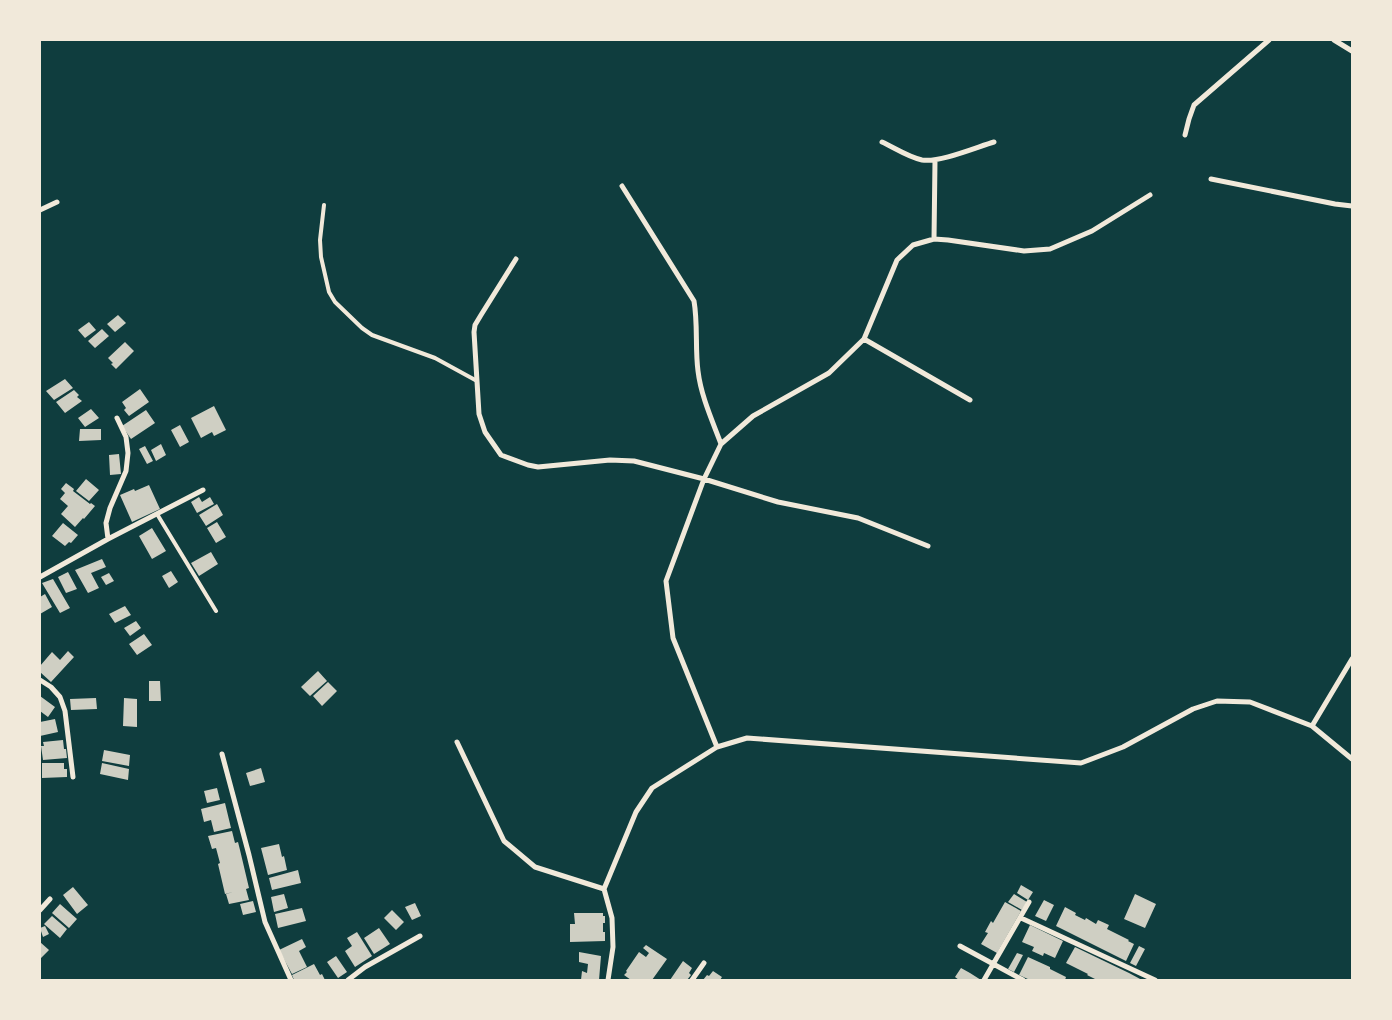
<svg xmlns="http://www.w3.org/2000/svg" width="1392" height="1020" font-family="'DejaVu Sans',sans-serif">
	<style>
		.building { fill: #cfcfc3 }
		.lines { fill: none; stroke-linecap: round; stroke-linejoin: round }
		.service { stroke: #f1e9da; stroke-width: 4 }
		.minor { stroke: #f1e9da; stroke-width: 5 }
	</style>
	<rect width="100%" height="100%" fill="#0f3d3e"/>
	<path class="building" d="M118 315 126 323 115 332 107 324Z
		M89 322 96 330 85 338 78 330Z
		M102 329 109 336 95 348 88 341Z
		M125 342 134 351 116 369 111 364 113 363 108 358Z
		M65 379 73 388 54 400 46 391Z
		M140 389 149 402 129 416 124 410 126 408 122 402Z
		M74 390 79 395 77 397 82 401 65 413 56 402Z
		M214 406 226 430 214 436 212 432 201 438 191 418Z
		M91 409 99 418 85 427 78 418Z
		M146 410 155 423 131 439 122 426Z
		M180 425 189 442 180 447 171 430Z
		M80 429H101V440L79 441Z
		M161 444 166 455 156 461 151 450Z
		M145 446 153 461 147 464 139 449Z
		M119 454 121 474 110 475 109 455Z
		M86 479 99 490 89 501 76 491Z
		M66 483 74 489 73 491 90 504 91 503 95 506 84 519 83 518 75 527 61 514 68 506 60 499 65 493 61 489Z
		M149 485 160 509 132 522 120 495 134 489 135 491Z
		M199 497 202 502 210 497 214 504 197 513 191 502Z
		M217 504 223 515 206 526 199 515Z
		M217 522 226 537 216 543 207 528Z
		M63 523 78 535 71 543 69 542 65 546 52 536Z
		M152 528 166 551 152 559 139 536Z
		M211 552 218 564 199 576 191 563Z
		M102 559 106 567 91 573 99 588 88 593 75 570Z
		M171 571 178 582 169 588 162 576Z
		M68 572 77 589 66 593 58 577Z
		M109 573 114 581 106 585 101 577Z
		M53 579 70 608 60 613 42 583Z
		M45 594 52 607 40 614V597Z
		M125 606 131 615 115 623 109 614Z
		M136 621 141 628 130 636 124 628Z
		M144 634 152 645 137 655 129 644Z
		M68 651 74 657 51 682 40 672V666L52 652 60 660Z
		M318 671 327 681 310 696 301 687Z
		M149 681H160L161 701H149Z
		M328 682 337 691 322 706 313 696Z
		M40 696 55 707 48 717 40 711Z
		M96 698 97 709 71 710 70 699Z
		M124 698 137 699V727L123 726Z
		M55 719 58 732 40 736V722Z
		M63 740 64 749H66L67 758 43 760 41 746H44L43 742Z
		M104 750 130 755 129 766 102 761Z
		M42 763H64V769H67V777L42 778Z
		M102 763 129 769 128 780 100 774Z
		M261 768 265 782 250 786 246 773Z
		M217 788 220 800 207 803 204 791Z
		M225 803 231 828 214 832 211 820 204 822 201 809Z
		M232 831 235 843 238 842 240 850 249 888 246 889 249 900 229 904 226 894 233 892 225 894 218 864 220 863 216 848 212 849 208 836Z
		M279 844 282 857 284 856 287 870 268 875 261 848Z
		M298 870 301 883 272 890 269 878Z
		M1021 885 1033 892 1028 900 1017 893Z
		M73 887 88 905 77 914 63 895Z
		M284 894 288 908 274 912 271 897Z
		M1014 894 1027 902 1022 910 1008 902Z
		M1135 894 1156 904 1145 928 1124 919Z
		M1044 900 1054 905 1046 921 1035 916Z
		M253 901 256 912 243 915 240 904Z
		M1005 902 1021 911 997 953 981 944 988 933 985 932 991 921 993 923Z
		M415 903 421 916 412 920 405 907Z
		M60 904 77 919 69 928 52 913Z
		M1065 907 1076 913 1075 915 1085 920 1086 918 1096 924 1098 920 1109 925 1107 929 1129 940 1128 941 1134 944 1126 961 1056 926Z
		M302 908 306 921 278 928 275 914Z
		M392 910 404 922 396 930 384 918Z
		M574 913H603V916H605V923H603V932H605V941L570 942V924H575Z
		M52 916 67 929 60 938 44 924Z
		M1030 925 1063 941 1055 958 1044 953 1043 956 1032 951 1034 947 1022 942Z
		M45 926 49 934 43 937 40 928Z
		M379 928 390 944 374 954 364 938Z
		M357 932 372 956 355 967 345 951 352 946 347 938Z
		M302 939 306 947 299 951 307 967 292 974 279 950Z
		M40 942 49 950 40 959Z
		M646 945 667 959 652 980H631L624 975 627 972 626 971 639 952 646 957 649 953 643 948Z
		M1139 946 1145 949 1136 966 1130 963Z
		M1075 947 1129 973 1142 980H1097L1087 975 1088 974 1066 963Z
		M579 952 601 956 599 980H581L582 971 587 973 588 964 579 962Z
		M1017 953 1023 955 1014 972 1008 969Z
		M336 956 347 972 338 978 327 962Z
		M1028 957 1050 967V969L1066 977 1065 980H1030L1019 975Z
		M683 961 692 968 689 973 691 975 687 980H670Z
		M314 964 320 975 322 974 325 980H294L292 975Z
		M961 968 970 973 981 980H959L955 977Z
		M713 971 722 977 720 980H703L707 975 709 976Z"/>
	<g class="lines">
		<path class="service" d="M324 205 320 240 321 257 329 292 335 302 362 328 372 335 435 358 477 381
			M157 514 216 611"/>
		<path class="minor" d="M1334 40 1352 51
			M1185 135 1189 119 1194 105 1269 40
			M882 142C895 148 908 157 922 160 939 163 977 147 994 142
			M1211 179 1335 204 1352 206
			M622 186 694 301C698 324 695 348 698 371 701 396 712 420 721 444
			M40 210 57 202
			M934 239 935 161
			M516 259 481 315 475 325 474 332 479 414 485 432 501 455 528 465 538 467 610 460 634 461 704 479 778 502 858 518 928 546
			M864 339 970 400
			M108 539 106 523 110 508 126 471 128 453 126 437 117 418
			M40 577 108 539 203 490
			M40 680 51 687 60 697 65 711 73 777
			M1312 726 1352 659
			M457 742 504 841 535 867 604 889
			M717 747 673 638 666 581 704 479 721 444 753 416 829 373 864 339 897 260 913 245 934 239 948 240 1024 251 1050 249 1092 231 1150 195
			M222 754 249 855 265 922 291 980
			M604 889 636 812 652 788 717 747 747 738 1081 763 1123 747 1193 709 1217 701 1250 702 1312 726 1352 759
			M604 889 612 918 613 947 608 980
			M40 910 50 899
			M1021 918 1155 980
			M960 946 1023 980
			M348 980 365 967 420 936
			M692 980 704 963
			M984 980 1029 902"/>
	</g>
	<rect width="1392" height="1020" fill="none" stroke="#f1e9da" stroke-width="82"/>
</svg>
